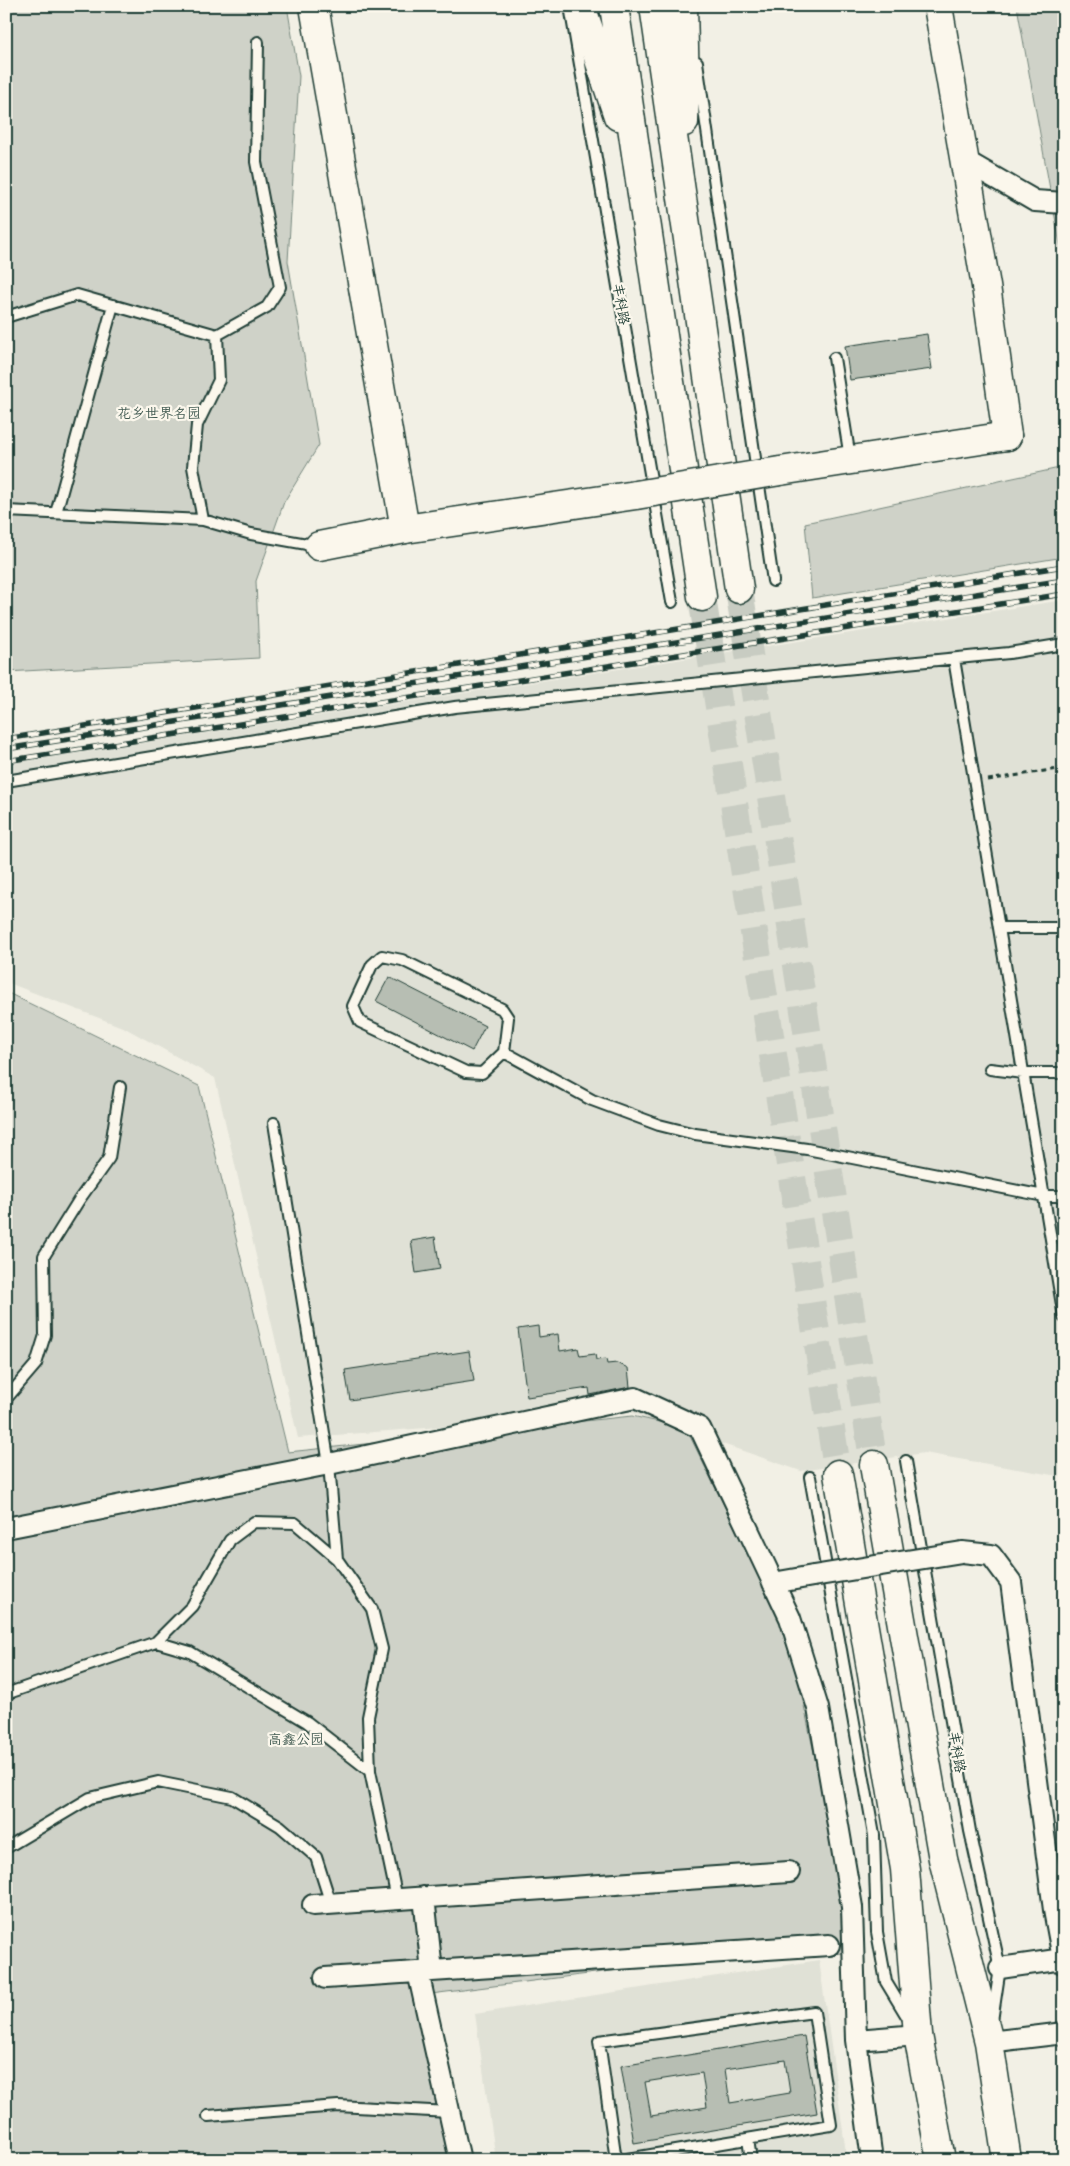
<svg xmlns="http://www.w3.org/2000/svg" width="1070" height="2166" font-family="Pangolin,'LXGW WenKai TC',sans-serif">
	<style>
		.built { fill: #e0e1d6 }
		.green { fill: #cfd2c8; stroke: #77887e }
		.building { fill: #b7beb3; stroke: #1f3d34; fill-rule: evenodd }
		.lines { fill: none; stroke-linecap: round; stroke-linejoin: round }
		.primary-tunnel { stroke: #c8ccc2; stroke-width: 28; stroke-dasharray: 28 14; stroke-linecap: butt }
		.lane-casing { stroke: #1f3d34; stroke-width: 14 }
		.street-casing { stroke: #1f3d34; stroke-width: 24 }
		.secondary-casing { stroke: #1f3d34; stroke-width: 31 }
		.primary-casing { stroke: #1f3d34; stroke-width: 31 }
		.path { stroke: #1f3d34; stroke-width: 3; stroke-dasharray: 5 4; stroke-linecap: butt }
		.lane { stroke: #fbf7ec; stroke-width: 10 }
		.street { stroke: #fbf7ec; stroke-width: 20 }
		.secondary { stroke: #fbf7ec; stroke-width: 28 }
		.primary { stroke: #fbf7ec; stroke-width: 28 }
		.rail-casing { stroke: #1f3d34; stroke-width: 5.5 }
		.rail { stroke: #fbf7ec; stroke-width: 4; stroke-dasharray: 11; stroke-linecap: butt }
		.street-bridge-casing { stroke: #1f3d34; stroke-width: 24; stroke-linecap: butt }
		.secondary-bridge-casing { stroke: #1f3d34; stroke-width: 31; stroke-linecap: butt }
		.street-bridge { stroke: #fbf7ec; stroke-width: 20 }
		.secondary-bridge { stroke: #fbf7ec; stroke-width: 28 }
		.labels { text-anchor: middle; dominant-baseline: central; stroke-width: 4.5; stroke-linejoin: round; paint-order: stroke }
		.street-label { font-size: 14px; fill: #1f3d34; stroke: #fbf7ec }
		.park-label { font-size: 14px; fill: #425b52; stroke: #fbf7ec }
	</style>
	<rect width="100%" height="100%" fill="#f2f0e5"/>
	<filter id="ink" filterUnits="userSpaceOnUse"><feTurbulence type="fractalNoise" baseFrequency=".02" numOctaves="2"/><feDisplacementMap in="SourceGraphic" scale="10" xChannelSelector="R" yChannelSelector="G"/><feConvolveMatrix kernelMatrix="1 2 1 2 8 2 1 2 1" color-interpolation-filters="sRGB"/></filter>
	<g filter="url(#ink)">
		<path class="built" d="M1064 600V1477L924 1453 801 1471 629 1412 298 1438 215 1078 125 1028 6 982V764Z
			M819 1960 847 2160H496L475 2014Z"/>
		<path class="green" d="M6 6H287L299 76 288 261 319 445 284 502 256 581 259 658 6 672Z
			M1017 6H1064V267Z
			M1064 467V557L812 598 805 523Z
			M6 992 199 1086 288 1452 632 1416 686 1428 790 1640 840 1875 844 1953 650 1966 431 1994 471 2160H6Z"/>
		<path class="building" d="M927 334 932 369 850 380 845 346Z
			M389 977 485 1026 472 1051 376 1001Z
			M435 1237 440 1269 416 1273 411 1241Z
			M538 1326 539 1337 558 1334 560 1351 578 1348 580 1356 595 1354 596 1360 606 1359 607 1364 617 1363 628 1368 630 1387 590 1395 589 1388 527 1397 518 1329Z
			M469 1351 474 1381 350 1400 345 1370Z
			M804 2036 817 2113 634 2143 621 2066ZM785 2060 790 2093 730 2103 725 2069ZM702 2073 707 2107 651 2116 645 2082Z"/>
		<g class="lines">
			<path class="primary-tunnel" d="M739 589 874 1465
				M702 597 838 1474"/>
			<g class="lane-casing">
				<path id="lane" d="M571 12 672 602
					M697 62 773 581
					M6 317 77 295 217 335 267 307 280 287 256 162 258 42
					M834 358 850 458
					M6 511 203 520 251 534 318 546
					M56 513 113 305
					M203 520 193 467 197 425 219 380 217 335
					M954 659 1064 1317
					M6 781 455 707 1009 653 1064 644
					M999 928H1064
					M382 956 402 960 502 1009 508 1018 504 1052 482 1073 466 1072 360 1022 353 1006 372 965Z
					M504 1052 592 1100 659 1125 695 1134 807 1149 1044 1196H1064
					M990 1069 1023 1073H1064
					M274 1123 329 1464 337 1559
					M6 1399 36 1364 45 1335 44 1256 79 1200 109 1158 120 1087
					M906 1461 970 1831 1000 1968 992 2021
					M810 1477 874 1835 877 1932 886 1982 909 2020
					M156 1642 190 1652 307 1722 370 1771
					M6 1694 156 1642 192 1606 230 1540 254 1522 295 1523 337 1559 372 1609 382 1649 368 1717 370 1771 397 1899
					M6 1848 90 1798 158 1782 232 1797 280 1826 316 1857 331 1904
					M208 2116 338 2106 449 2112
					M748 2139 751 2160
					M709 2145 711 2160
					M616 2160 599 2041 814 2012 831 2125 621 2160"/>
			</g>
			<g class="street-casing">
				<path id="street" d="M964 160 1035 201 1064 203
					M6 1528 329 1464 635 1398 700 1428 790 1618 818 1708 852 1907 856 2040 872 2160
					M962 1552 991 1555 1011 1582 1054 1910 1064 1964
					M773 1583 813 1576
					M424 1897 432 1971
					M313 1905 789 1872
					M1000 1968 1063 1959
					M418 1972 460 2160
					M325 1978 829 1945
					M856 2040 918 2035
					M989 2042 1064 2033"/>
			</g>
			<g class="secondary-casing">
				<path id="secondary" d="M780 471 1007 436
					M319 546 405 529 636 495"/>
			</g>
			<g class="primary-casing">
				<path id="primary" d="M314 6 405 529
					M581 6 618 116
					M614 6 702 597
					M654 6 739 589
					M683 6 685 89 684 122
					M938 6 986 286 1007 436
					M874 1465 943 1859 989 2042 1007 2160
					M838 1474 905 1869 918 2035 941 2160"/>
			</g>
			<path class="path" d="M988 780 1064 768"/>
			<use href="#lane" class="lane"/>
			<use href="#street" class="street"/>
			<use href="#secondary" class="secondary"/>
			<use href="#primary" class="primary"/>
			<g class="rail-casing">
				<path id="rail" d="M6 739 1064 566
					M6 749 1064 580
					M6 761 1064 594"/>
			</g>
			<use href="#rail" class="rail"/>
			<g class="street-bridge-casing">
				<path id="street-bridge" d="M813 1576 962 1552"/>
			</g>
			<g class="secondary-bridge-casing">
				<path id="secondary-bridge" d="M636 495 780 471"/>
			</g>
			<use href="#street-bridge" class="street-bridge"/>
			<use href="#secondary-bridge" class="secondary-bridge"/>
		</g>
	</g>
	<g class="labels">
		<g class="street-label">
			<text transform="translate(621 304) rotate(80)">丰科路</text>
			<text transform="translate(957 1752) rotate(80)">丰科路</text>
		</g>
		<g class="park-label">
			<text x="159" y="413">花乡世界名园</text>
			<text x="296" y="1739">高鑫公园</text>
		</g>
	</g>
	<rect width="1070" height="2166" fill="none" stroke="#fbf7ec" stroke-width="25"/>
	<rect x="12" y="12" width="1045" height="2141" fill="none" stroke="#1f3d34" stroke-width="2" filter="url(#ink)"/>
</svg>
